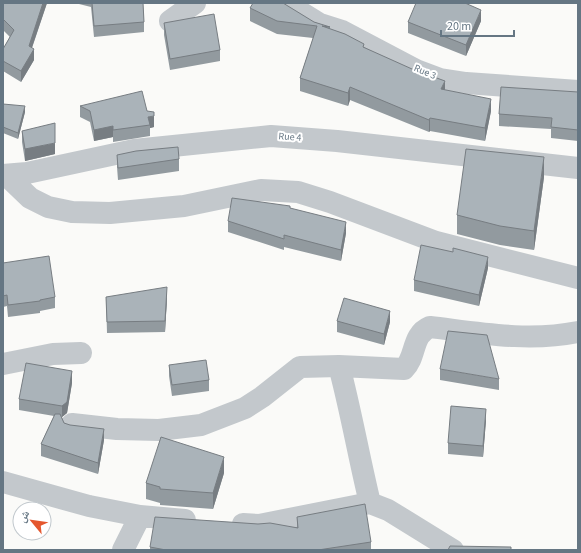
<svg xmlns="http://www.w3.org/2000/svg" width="581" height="553" font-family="'Source Sans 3','Noto Naskh Arabic',sans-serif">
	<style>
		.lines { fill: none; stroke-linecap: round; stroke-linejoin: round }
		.minor { stroke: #c3c8cc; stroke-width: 22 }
		.wall { fill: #929a9f }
		.shaded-wall { fill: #777d82 }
		.building { fill: #aab3b9; stroke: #777d82 }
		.labels { text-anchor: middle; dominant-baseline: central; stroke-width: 4; stroke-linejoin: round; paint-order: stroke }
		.street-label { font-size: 10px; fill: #657683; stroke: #fff }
	</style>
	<rect width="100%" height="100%" fill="#fafaf8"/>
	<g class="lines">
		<path class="minor" d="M286 3 320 24 342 31 416 70 440 79 466 83 578 91
			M170 21 195 3
			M3 175 27 173 134 150 271 136 337 141 578 168
			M7 176 30 198 48 207 72 212 110 213 184 206 261 190 298 192 330 202 436 242 578 278
			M3 364 53 354 81 353
			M339 366C351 411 359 458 370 503
			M72 424 117 429 159 430 201 425 245 408 262 397 300 367 339 366 404 369C417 356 411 335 430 327 480 333 528 342 578 332
			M3 482 89 506 140 516
			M243 524 259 525 370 503 388 510 453 550
			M123 550 140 516 185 520"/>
	</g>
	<path class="wall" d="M3 3H47L32 48 34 60 21 82 3 71V49L10 37 3 30Z
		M75 3H143L144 22V32L94 37 91 7Z
		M250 8 314 22 330 27V29L445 90 491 111 485 141 430 131 429 132 350 100 348 106 300 91V78L313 38 277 34 250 21Z
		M481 21 466 56 408 33V22Z
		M164 23 220 50V61L170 70 164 35Z
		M578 92V141L551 138V129L499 126V114Z
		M3 104 25 112 18 139 3 133Z
		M80 106 147 111 154 127 150 128V136L113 142V137L94 141 90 122 80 117Z
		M22 131 55 154 25 161 22 142Z
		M117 155 179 159V171L118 180 117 167Z
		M544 177 534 250 500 245 457 234V215Z
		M290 208 346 233 341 261 284 247V250L228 232V221Z
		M3 263 55 297V308L40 311V313L8 317 7 306 3 307Z
		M488 268 479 306 414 291V280Z
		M106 297 167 298 165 332 107 333Z
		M337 321 390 322 384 345 337 332Z
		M169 365 209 380V391L172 396 169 376Z
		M440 369 499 379V390L440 380Z
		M72 383 67 413 62 417 64 423 104 440 98 474 41 456V444L54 416 19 410V399Z
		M486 420 483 457 448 454V443Z
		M224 473 213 509 160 505V503L146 499V483Z
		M297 517 371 542V550H150V547L297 527Z"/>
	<path class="shaded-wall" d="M43 3H47L29 56V46Z
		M481 10V21L466 56V45Z
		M34 49V60L21 82V71Z
		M445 81V94L441 89Z
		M350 87V100L348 106V93Z
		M491 99V111L485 141V128Z
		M25 106V112L18 139V133Z
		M154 116V127L150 128V125L148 117Z
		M430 118V131L429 132V120Z
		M113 126V137L94 141V130Z
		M55 143V154L25 161V149Z
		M544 157V177L534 250V231Z
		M346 222V233L341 261V250Z
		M488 257V268L479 306V295Z
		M167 287V298L165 332V321Z
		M390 311V322L384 345V334Z
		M72 371V383L67 413 62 417V406Z
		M486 409V420L483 457V446Z
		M104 429V440L98 474V463Z
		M224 457V473L213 509V493Z"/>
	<path class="building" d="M3 3H43L29 46 34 49 21 71 3 61V49L14 30 3 19Z
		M92 3H143L144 22 94 26Z
		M253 3H283L314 22 330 27 322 26 345 34 364 44 363 47 412 69 445 81 441 89 491 99 485 128 430 118 429 120 350 87 348 93 300 78 317 26 277 21 250 8Z
		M416 3H465L481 10 466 45 408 22Z
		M214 14 220 50 170 59 164 23Z
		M501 87 578 92V130L551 127 552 118 499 114Z
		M142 91 147 111 154 112V116L148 117 150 125 113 130V126L94 130 90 111 80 106Z
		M3 104 25 106 18 133 3 127Z
		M55 123V143L25 149 22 131Z
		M178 147 179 159 118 168 117 155 136 151Z
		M466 149 544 157 534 231 500 226 457 215Z
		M232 198 290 206V208L346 222 341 250 284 235V239L228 221Z
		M421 245 453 252V248L488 257 479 295 414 280Z
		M49 256 55 297 40 300V301L8 305 7 295 3 296V263Z
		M167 287 165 321 107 322 106 297Z
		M344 298 390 311 384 334 337 321Z
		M448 331 487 335 499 379 440 369Z
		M206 360 209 380 172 385 169 365Z
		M26 363 72 371 67 402 62 406 19 399Z
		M451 406 486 409 483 446 448 443Z
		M55 414H60L64 423 70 425 104 429 98 463 41 444Z
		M161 437 224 457 213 493 160 489V487L146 483Z
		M365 504 371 542 318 550H166L150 547 155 517 258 524 270 523 298 528 297 517Z
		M450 546 511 547V550H448Z"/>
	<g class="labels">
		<g class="street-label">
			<text transform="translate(425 72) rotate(23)">Rue 3</text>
			<text transform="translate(290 137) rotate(4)">Rue 4</text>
		</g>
	</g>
	<rect width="581" height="553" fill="none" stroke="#657683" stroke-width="8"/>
	<g transform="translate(32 521) rotate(299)"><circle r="19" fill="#ffffff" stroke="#c1c8cd"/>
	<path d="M0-3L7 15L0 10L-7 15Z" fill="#e4572e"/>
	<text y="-6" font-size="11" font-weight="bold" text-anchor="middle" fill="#657683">ش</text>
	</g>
	<path d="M441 30v6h73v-6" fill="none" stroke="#657683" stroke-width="2"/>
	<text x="447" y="30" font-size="12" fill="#657683" stroke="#ffffff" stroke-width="3" paint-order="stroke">20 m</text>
</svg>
